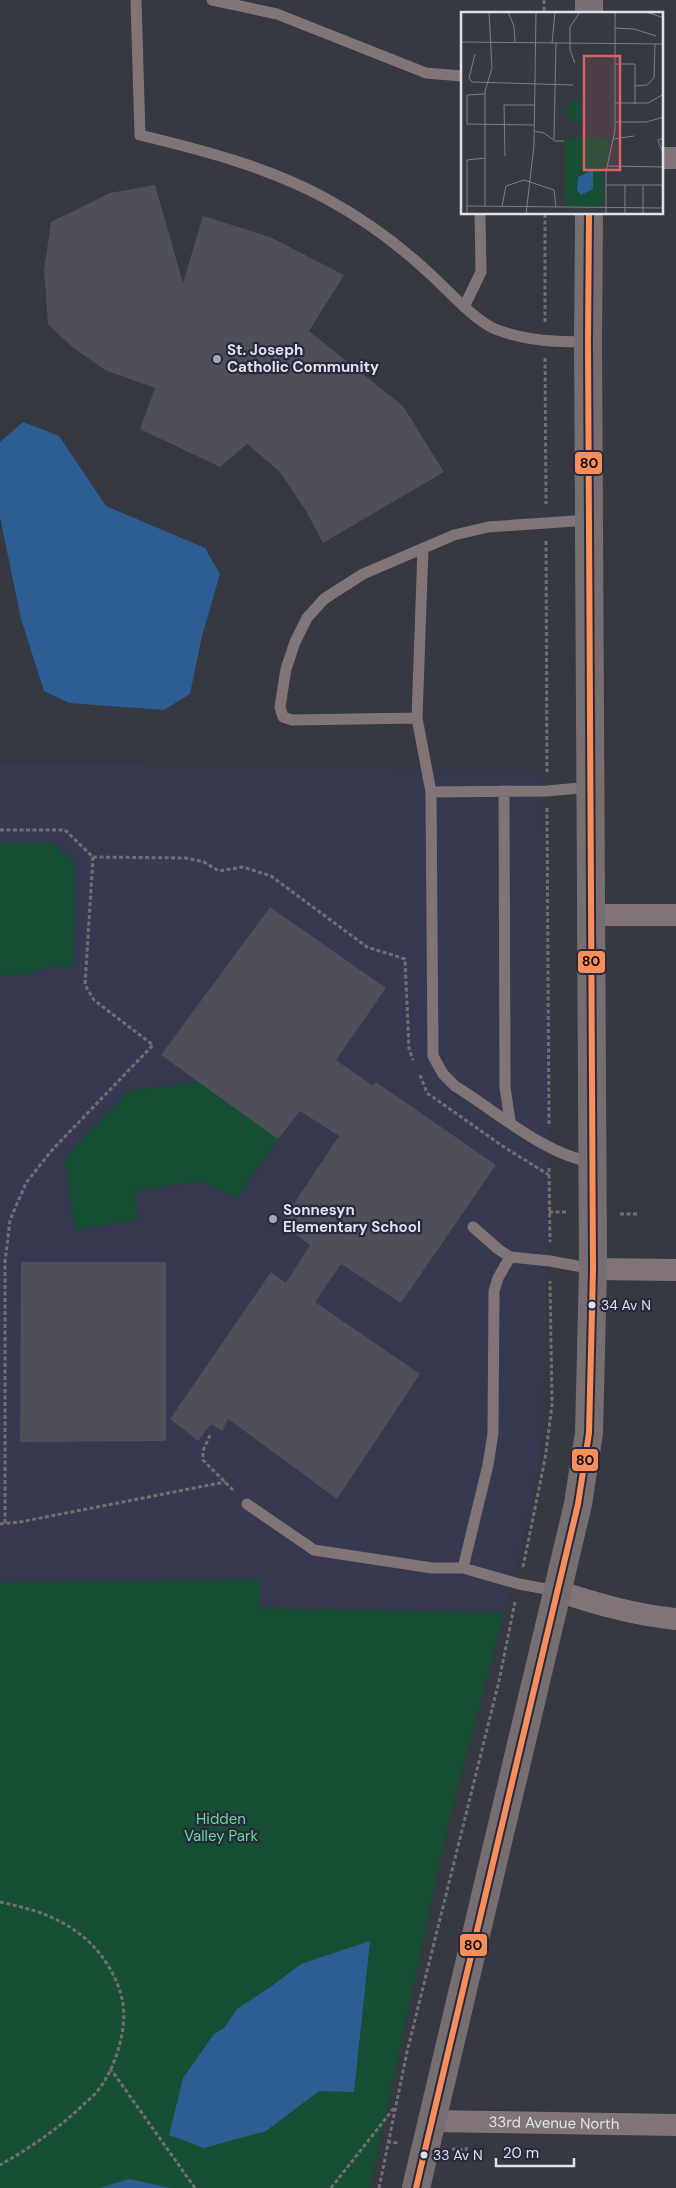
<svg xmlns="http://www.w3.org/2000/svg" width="676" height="2188" font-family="'DM Sans',sans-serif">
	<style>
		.built { fill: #363950 }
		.green { fill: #164f34 }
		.water { fill: #2d5e93 }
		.building { fill: #4e4f58 }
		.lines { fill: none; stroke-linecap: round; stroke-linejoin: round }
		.path { stroke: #736d71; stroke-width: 3; stroke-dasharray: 4 2.5; stroke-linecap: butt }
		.lane { stroke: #807477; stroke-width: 11 }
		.street { stroke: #807477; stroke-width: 22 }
		.secondary { stroke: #776e72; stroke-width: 28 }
		.bus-1-casing { stroke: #272a3d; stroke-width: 10 }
		.bus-1 { stroke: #fa8e5a; stroke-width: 6 }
		.poi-dot { fill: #a4a6b1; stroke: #272a3d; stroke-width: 2 }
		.bus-dot { fill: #dfe1ed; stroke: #272a3d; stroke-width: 2 }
		.labels { text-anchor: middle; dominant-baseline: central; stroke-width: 4.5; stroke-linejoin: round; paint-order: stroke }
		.bus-label { font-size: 14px; fill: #dfe1ed; stroke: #272a3d; text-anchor: start }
		.poi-label { font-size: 15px; font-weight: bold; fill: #dfe1ed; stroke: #272a3d; text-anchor: start }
		.park-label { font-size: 15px; fill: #69d899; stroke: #272a3d }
		.street-label { font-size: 15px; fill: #dfe1ed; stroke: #272a3d }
		.inset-road { fill: none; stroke: #7a7c86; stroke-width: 1 }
		.view { fill: #d96063; fill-opacity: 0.15; stroke: #d96063; stroke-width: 2.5 }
		.inset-edge { fill: none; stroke: #dfe1ed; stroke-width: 2.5 }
		.line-badge { stroke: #272a3d; stroke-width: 2 }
		.pale-badge-label { font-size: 14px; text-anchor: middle; font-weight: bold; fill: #111 }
	</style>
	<rect width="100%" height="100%" fill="#363842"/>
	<path class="built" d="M0 763 543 770 549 1148 543 1434 531 1506 504 1613 0 1602Z"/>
	<path class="green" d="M0 843H53L75 863 73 967 45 968 23 975 0 976Z
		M199 1082 278 1139 236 1199 202 1181 134 1191 138 1220 75 1230 64 1159 128 1091Z
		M260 1580V1608L504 1613 446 1833 370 2188H0V1582Z"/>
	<path class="water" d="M23 422 59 436 106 506 205 548 220 574 202 636 190 694 164 710 69 703 44 691 21 619 0 517V442Z
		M370 1941 354 2092 319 2091 266 2131 204 2148 169 2135 183 2078 214 2034 224 2028 237 2009 272 1986 301 1964Z
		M129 2179 171 2188H100Z"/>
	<path class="building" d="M155 185 183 283 203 216 270 237 344 275 309 331 403 406 444 472 323 543 306 511 280 472 247 444 220 467 140 429 155 388 105 370 72 347 48 324 44 270 51 222 110 193Z
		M270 907 386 988 336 1060 373 1086 376 1082 496 1165 401 1303 341 1264 315 1302 420 1374 337 1499 228 1419 222 1431 211 1424 198 1441 170 1419 271 1272 286 1283 310 1245 281 1223 339 1136 300 1111 278 1139 161 1055Z
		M21 1262H166V1441L20 1442Z"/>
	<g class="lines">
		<path class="path" d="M544 0V14
			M545 214V322
			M545 358 546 504
			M546 541 547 772
			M547 808 549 1127
			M0 830H65L93 857 186 858 204 862 219 871 243 867 271 876 367 947 405 959 409 1049 413 1060
			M420 1075 427 1093 504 1147 549 1175
			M549 1168 550 1242
			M549 1212H566
			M620 1214H637
			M210 1435 203 1451V1460L235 1492
			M5 1523V1262L10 1220 26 1183 52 1150 153 1045 94 1000 85 985 93 857
			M0 1524 20 1522 225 1482
			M523 1567 545 1459 552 1405 550 1281
			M0 1902C28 1908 54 1915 77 1932 99 1947 119 1977 123 2004 127 2031 115 2068 99 2089 95 2095 88 2100 83 2105 58 2129 30 2148 0 2165
			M110 2068 195 2188
			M387 2142 399 2143
			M452 2149 466 2150 467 2146
			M331 2188 394 2108
			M379 2188 407 2052 499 1681 515 1602"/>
		<path class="lane" d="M136 0 140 135C202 150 268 167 325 198 362 218 398 244 429 273 447 289 474 320 495 329 525 341 556 342 588 342
			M212 0 277 14 426 73 462 76
			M464 307 481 272 480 214
			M423 548 417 718 292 720 283 717 280 707 286 669 295 642 307 618 324 599 363 574 454 535 488 527 589 520
			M417 718 431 792
			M591 787 547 791 431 792 433 1056 443 1074 455 1086C496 1111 545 1155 592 1162
			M504 791 505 1087 510 1121
			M473 1227 498 1249 510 1257 550 1261 593 1269
			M510 1257 498 1278 494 1291 493 1433 488 1465 463 1568 519 1584 557 1591
			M247 1504 314 1550 432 1568H463"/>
		<g class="street">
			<path d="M662 158H676"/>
			<path d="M592 915H676"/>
			<path d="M593 1269 676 1270"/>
			<path d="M557 1591C597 1604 635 1615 676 1619"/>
			<path id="s1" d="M432 2121 676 2125"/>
		</g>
		<path class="secondary" d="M589 0V14
			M416 2188 578 1504 589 1433 593 1269 588 342 589 214"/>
		<g class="bus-1-casing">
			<path id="bus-1" d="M416 2188 578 1504 589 1433 593 1269 588 342 589 214"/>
		</g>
		<use href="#bus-1" class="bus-1"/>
	</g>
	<g class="poi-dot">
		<circle cx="217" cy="359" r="5"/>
		<circle cx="273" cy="1219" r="5"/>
	</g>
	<g class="bus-dot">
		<circle cx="592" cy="1305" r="4.5"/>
		<circle cx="424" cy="2155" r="4.5"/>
	</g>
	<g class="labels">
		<g class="bus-label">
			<text x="601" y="1305">34 Av N</text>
			<text x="433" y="2155">33 Av N</text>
		</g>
		<g class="poi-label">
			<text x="227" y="350">St. Joseph<tspan x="227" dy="17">Catholic Community</tspan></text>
			<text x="283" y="1210">Sonnesyn<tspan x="283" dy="17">Elementary School</tspan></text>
		</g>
		<g class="park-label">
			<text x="221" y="1819">Hidden<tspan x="221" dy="17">Valley Park</tspan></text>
		</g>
		<g class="street-label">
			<text stroke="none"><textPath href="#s1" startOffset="122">33rd Avenue North</textPath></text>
		</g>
	</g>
	<g transform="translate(461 12)">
		<rect width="202" height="202" fill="#363842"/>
		<path d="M108 89H119V110H108ZM137 126 150 128 142 160V194H104V127Z" fill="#164f34"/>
		<path d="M132 158V177L120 183 116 178 117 165Z" fill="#2d5e93"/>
		<path class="inset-road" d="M47 0 53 14 54 30M185 0 203 6M154 16 173 17 195 24M0 23V39M0 30 203 32M91 31 94 0M14 42 8 66 11 70 112 73M114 51 109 38V15L119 0M154 52H174V92M174 74 186 73 193 66 194 32M23 82 6 83V112L73 113M154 91H187L203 82M43 93 44 144M43 93H73M155 110H185L203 105M73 119 83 121 94 129H103M203 126 197 128 203 144M93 127 95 31M152 127 173 124M147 154 203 155M145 173H203M164 173V202M6 194 203 196M24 194V79L31 56 28 0M41 194 45 174 63 168 93 178 95 195M6 202V148L24 146M65 202 73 133 75 0M145 202V160L154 118V0M182 202V174"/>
		<path class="view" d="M123 44H159V158H123Z"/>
		<rect width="202" height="202" class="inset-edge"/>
	</g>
	<g class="line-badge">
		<rect x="574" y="451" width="29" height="24" rx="5" fill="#fa8e5a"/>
		<rect x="577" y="950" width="29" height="24" rx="5" fill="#fa8e5a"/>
		<rect x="571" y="1448" width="28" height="24" rx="5" fill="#fa8e5a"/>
		<rect x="459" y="1933" width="29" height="24" rx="5" fill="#fa8e5a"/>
	</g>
	<g class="pale-badge-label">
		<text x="589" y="468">80</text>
		<text x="591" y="966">80</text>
		<text x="585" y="1465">80</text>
		<text x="473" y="1950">80</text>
	</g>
	<path d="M496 2158v8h78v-8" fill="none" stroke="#dfe1ed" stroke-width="2.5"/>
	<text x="503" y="2158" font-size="15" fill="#dfe1ed" stroke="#272a3d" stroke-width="4" paint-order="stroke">20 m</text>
</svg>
